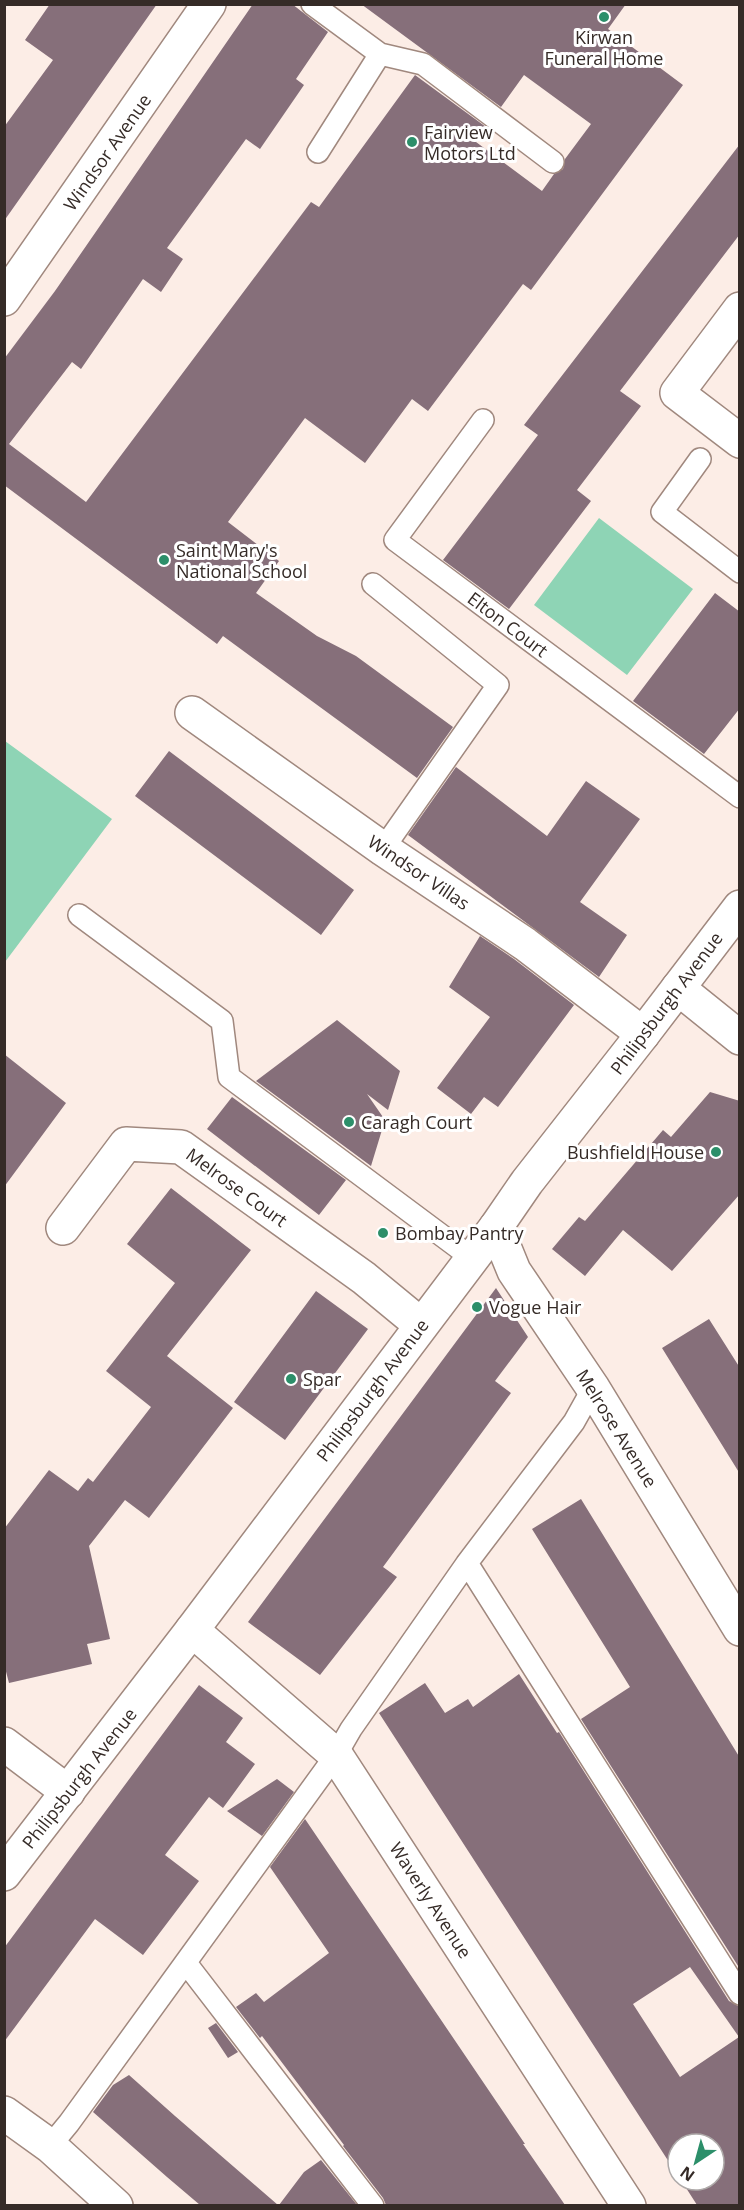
<svg xmlns="http://www.w3.org/2000/svg" width="744" height="2210" font-family="'Open Sans',sans-serif">
	<style>
		.green { fill: #8ed4b5 }
		.building { fill: #866f7a; fill-rule: evenodd }
		.lines { fill: none; stroke-linecap: round; stroke-linejoin: round }
		.lane-casing { stroke: #a0887e; stroke-width: 24 }
		.street-casing { stroke: #a0887e; stroke-width: 36 }
		.secondary-casing { stroke: #a0887e; stroke-width: 36 }
		.lane { stroke: #fff; stroke-width: 21 }
		.street { stroke: #fff; stroke-width: 33 }
		.secondary { stroke: #fff; stroke-width: 33 }
		.poi-dot { fill: #2c8f6a; stroke: #fff; stroke-width: 2 }
		.labels { text-anchor: middle; dominant-baseline: central; stroke-width: 6; stroke-linejoin: round; paint-order: stroke }
		.poi-label { font-size: 18px; fill: #352b27; stroke: #fff; text-anchor: start }
		.street-label { font-size: 18px; fill: #352b27; stroke: #fff }
	</style>
	<rect width="100%" height="100%" fill="#fcede6"/>
	<path class="green" d="M599 518 693 589 627 675 534 605Z
		M5 741 112 819 5 962Z"/>
	<path class="building" d="M50 4H157L4 221V127L53 60 25 40Z
		M253 4H292L328 32 296 79 304 85 260 149 246 139 167 248 183 259 161 292 143 279 81 369 72 362 9 444 86 502 311 202 319 207 415 75 486 127 476 142 542 191 554 174 563 169 565 159 591 124 524 75 501 107 361 4H626L608 29 683 85 531 290 523 284 428 411 412 399 365 463 305 418 228 522 279 561 256 593 317 636 356 656 453 727 417 778 223 636 217 644 4 485V359L55 291Z
		M740 144V234L620 391 641 406 577 490 591 501 509 609 443 560 538 435 524 425Z
		M715 593 740 612V708L704 754 633 701Z
		M169 751 354 890 321 935 135 796Z
		M456 767 547 836 586 781 640 819 580 902 627 935 599 977 408 835Z
		M480 936 514 959 574 1005 498 1107 484 1097 471 1114 437 1088 490 1017 449 987Z
		M337 1020 400 1071 388 1110 367 1094 385 1120 371 1166 256 1081Z
		M4 1054 66 1103 4 1187Z
		M710 1092 740 1101V1194L672 1271 623 1230 585 1276 552 1249 579 1217 585 1221 663 1130 671 1137Z
		M232 1097 346 1180 319 1215 207 1129Z
		M171 1188 251 1250 167 1356 233 1408 149 1518 125 1500 89 1546 110 1639 87 1644 92 1664 9 1683 4 1664V1529L49 1470 78 1491 88 1478 93 1482 151 1407 106 1371 175 1283 127 1244Z
		M496 1288 528 1337 495 1381 511 1393 383 1567 397 1577 320 1675 248 1622Z
		M316 1291 368 1329 285 1440 234 1402Z
		M709 1319 740 1368V1474L662 1348Z
		M581 1499 740 1758V1969L581 1719 630 1687 532 1529Z
		M519 1674 557 1733 559 1732 729 2001 740 2007V2205H697L681 2180H714V2144H678V2176L379 1713 425 1683 445 1713 468 1699 473 1707ZM690 1967 739 2037 680 2077 633 2004Z
		M199 1685 243 1718 226 1742 255 1764 223 1808 209 1797 165 1855 199 1881 143 1955 95 1919 4 2042V1948Z
		M277 1779 294 1792 262 1836 227 1811Z
		M305 1819 525 2144H523L565 2205H386L383 2198 343 2146 344 2145 262 2036 260 2038 236 2007 256 1993 264 2002 329 1953 270 1867Z
		M216 2023 238 2052 228 2058 208 2028Z
		M129 2075 175 2116 278 2205H200L167 2177 93 2112 113 2085Z
		M321 2160 357 2205H279L304 2172Z"/>
	<g class="lines">
		<g class="lane-casing">
			<path id="lane" d="M312 4 380 54 318 152
				M380 54 423 64 553 162
				M483 420 395 540 740 797
				M700 459 662 512 740 572
				M373 584 498 685 383 849
				M79 915 222 1021 229 1077 472 1258
				M467 1563 740 1994
				M186 1963 373 2206
				M50 2146 69 2123 336 1755 351 1729 467 1563 574 1422 593 1388"/>
		</g>
		<g class="street-casing">
			<path id="street" d="M4 299 209 4
				M740 309 677 393 740 441
				M192 713 383 849 525 944 643 1034
				M678 988 740 1038
				M496 1227 514 1271 593 1388 740 1629
				M63 1228 126 1144 181 1147 364 1278 421 1325
				M192 1630 336 1755 629 2206
				M4 1744 68 1792
				M4 2113 50 2146 116 2206"/>
		</g>
		<g class="secondary-casing">
			<path id="secondary" d="M4 1874 192 1630 496 1227 527 1182 643 1034 740 907"/>
		</g>
		<use href="#lane" class="lane"/>
		<use href="#street" class="street"/>
		<use href="#secondary" class="secondary"/>
	</g>
	<g class="poi-dot">
		<circle cx="604" cy="17" r="6"/>
		<circle cx="412" cy="142" r="6"/>
		<circle cx="164" cy="560" r="6"/>
		<circle cx="349" cy="1122" r="6"/>
		<circle cx="716" cy="1152" r="6"/>
		<circle cx="383" cy="1233" r="6"/>
		<circle cx="477" cy="1307" r="6"/>
		<circle cx="291" cy="1379" r="6"/>
	</g>
	<g class="labels">
		<g class="poi-label">
			<text x="604" y="37" text-anchor="middle">Kirwan<tspan x="604" dy="21">Funeral Home</tspan></text>
			<text x="424" y="132">Fairview<tspan x="424" dy="21">Motors Ltd</tspan></text>
			<text x="176" y="550">Saint Mary's<tspan x="176" dy="21">National School</tspan></text>
			<text x="361" y="1122">Caragh Court</text>
			<text x="704" y="1152" text-anchor="end">Bushfield House</text>
			<text x="395" y="1233">Bombay Pantry</text>
			<text x="489" y="1307">Vogue Hair</text>
			<text x="303" y="1379">Spar</text>
		</g>
		<g class="street-label">
			<text transform="translate(107 152) rotate(-55)">Windsor Avenue</text>
			<text transform="translate(508 624) rotate(37)">Elton Court</text>
			<text transform="translate(419 872) rotate(34)">Windsor Villas</text>
			<text transform="translate(666 1003) rotate(-53)">Philipsburgh Avenue</text>
			<text transform="translate(237 1187) rotate(36)">Melrose Court</text>
			<text transform="translate(372 1390) rotate(-53)">Philipsburgh Avenue</text>
			<text transform="translate(617 1428) rotate(58)">Melrose Avenue</text>
			<text transform="translate(79 1778) rotate(-52)">Philipsburgh Avenue</text>
			<text transform="translate(431 1900) rotate(57)">Waverly Avenue</text>
		</g>
	</g>
	<rect width="744" height="2210" fill="none" stroke="#352b27" stroke-width="12"/>
	<g transform="translate(696 2162) rotate(216)"><circle r="28" fill="#ffffff" stroke="#aeaaa9" stroke-width="1.5"/>
	<path d="M0-4.5L10 22L0 15L-10 22Z" fill="#2c8f6a"/>
	<text y="-9" font-size="16" font-weight="bold" text-anchor="middle" fill="#352b27">N</text>
	</g>
</svg>
